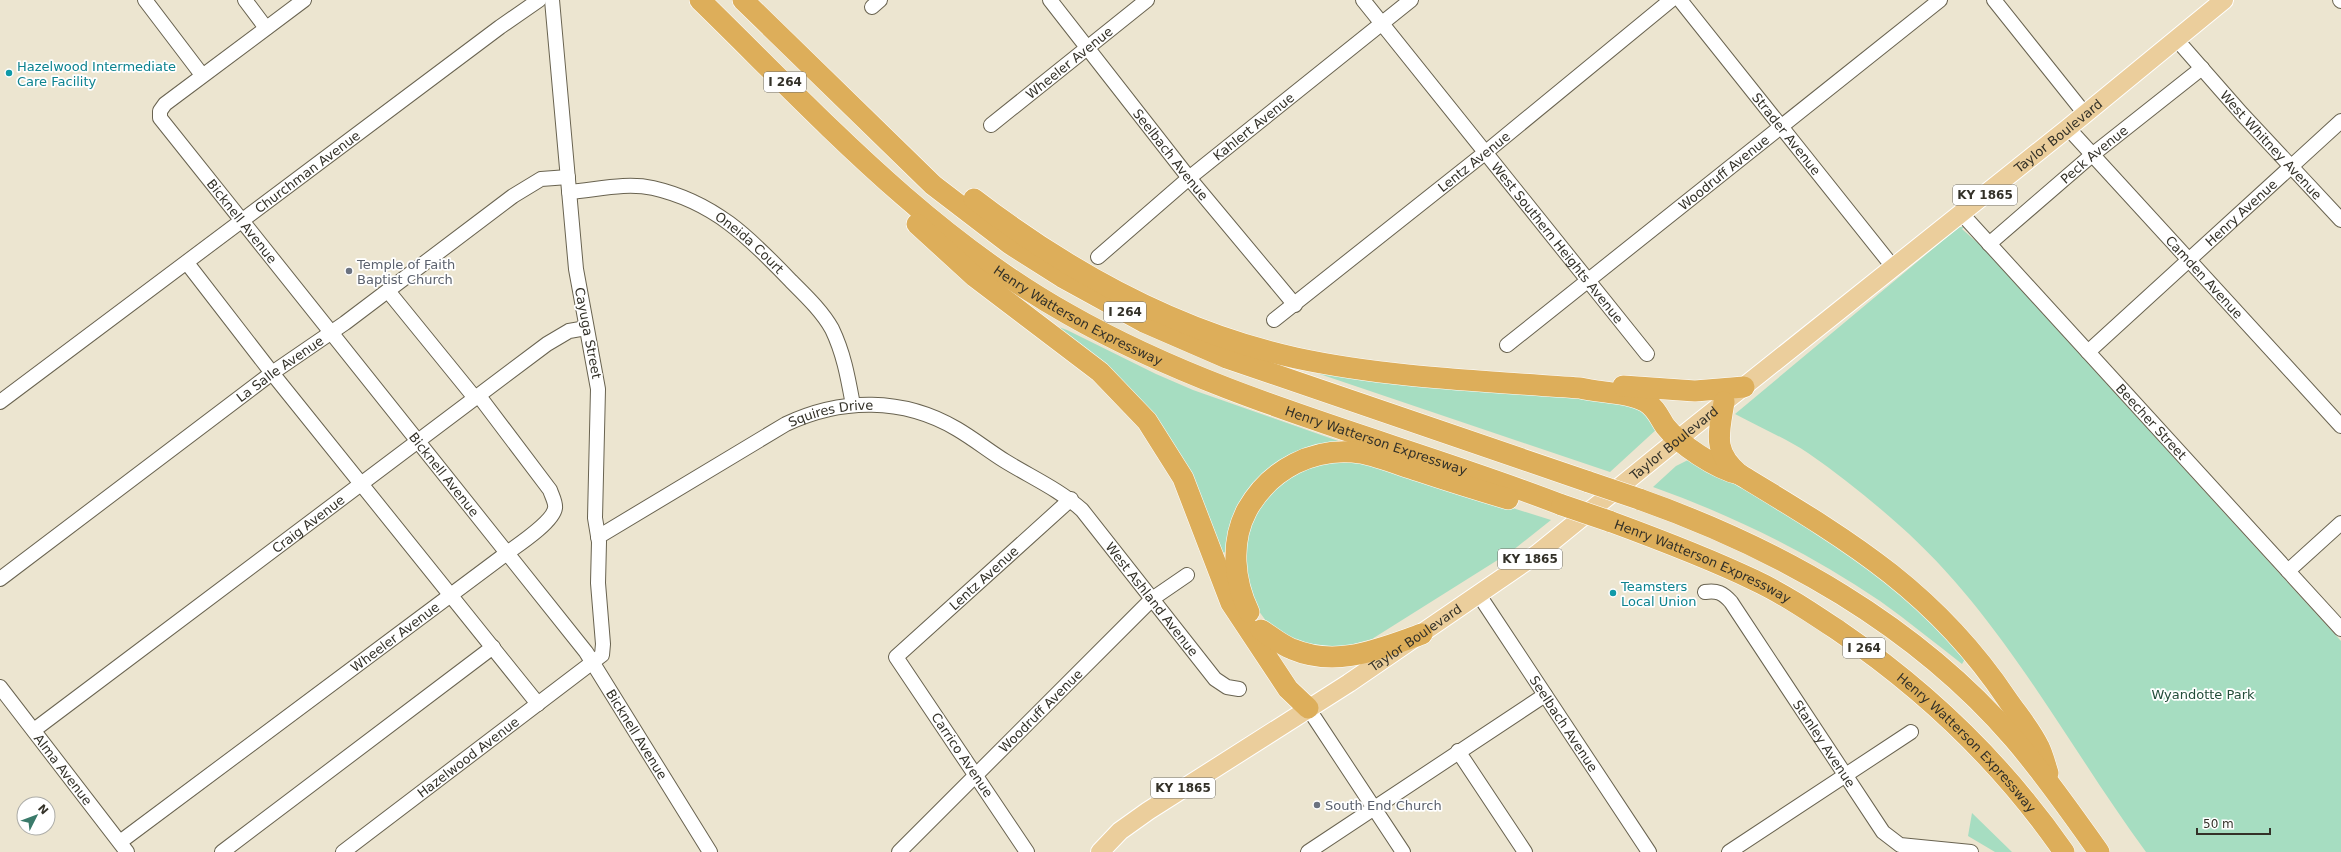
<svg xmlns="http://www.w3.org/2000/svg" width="2341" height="852" font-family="'DejaVu Sans',sans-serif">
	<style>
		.green { fill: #a6ddc1 }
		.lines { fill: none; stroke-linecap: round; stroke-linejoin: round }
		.minor-casing { stroke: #696350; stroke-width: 16 }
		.major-casing { stroke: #fff; stroke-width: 20 }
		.highway-casing { stroke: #fff; stroke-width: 22 }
		.minor { stroke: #fff; stroke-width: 14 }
		.major { stroke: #ebce9c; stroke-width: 18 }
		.highway { stroke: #ddae5a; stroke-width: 21 }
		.highway-bridge-casing { stroke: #fff; stroke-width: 22; stroke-linecap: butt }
		.highway-bridge { stroke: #ddae5a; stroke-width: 21 }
		.culture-dot { fill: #0f9aa8; stroke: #fff; stroke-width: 1.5 }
		.worship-dot { fill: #6b7280; stroke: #fff; stroke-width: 1.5 }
		.labels { text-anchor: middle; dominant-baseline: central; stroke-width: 3.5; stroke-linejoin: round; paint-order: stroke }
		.shield { fill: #fff; stroke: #706f68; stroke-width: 1 }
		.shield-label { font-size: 12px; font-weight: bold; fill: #333128 }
		.street-label { font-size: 13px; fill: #333128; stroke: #fff }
		.culture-label { font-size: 13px; fill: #0d838f; stroke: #fff; text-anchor: start }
		.worship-label { font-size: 13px; fill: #5b616d; stroke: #fff; text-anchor: start }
		.park-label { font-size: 13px; fill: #234d3a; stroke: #fff }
	</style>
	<rect width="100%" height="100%" fill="#ece5d0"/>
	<path class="green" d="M1959 227H1964L1962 229 1980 245 2341 641V852H2146C2066 743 2002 616 1899 525 1871 500 1840 475 1808 453 1785 438 1759 427 1735 414Z
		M1050 324 1067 330 1156 374 1193 390 1344 443 1295 454 1224 553 1218 548 1195 490Z
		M1293 365 1395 380 1630 404 1642 408 1658 428 1610 472Z
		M1694 457 1874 568 1966 657 1962 664C1935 643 1908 621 1880 601 1809 553 1732 515 1653 487L1676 466Z
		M1362 461 1551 520 1512 551 1372 639 1331 650 1304 646 1269 625 1253 603 1243 567 1250 525 1272 488 1316 463Z
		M1972 813 2012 852H1995L1968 836Z"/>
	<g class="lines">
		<g class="minor-casing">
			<g id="minor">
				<path d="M145 0 202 75"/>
				<path d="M245 0 266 28"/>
				<path id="s1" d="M304 0 165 104 160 111V118L586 652 710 852"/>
				<path id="s2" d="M1050 0 1189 178 1295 305"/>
				<path id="s3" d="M1363 0 1647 354"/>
				<path id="s4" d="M1680 0 1893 267"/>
				<path d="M1994 0 2085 114"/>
				<path d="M2340 0 2341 1"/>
				<path d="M872 7 880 0"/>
				<path id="s5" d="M2177 40 2242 114 2341 220"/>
				<path id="s6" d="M991 125 1147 0"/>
				<path id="s7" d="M2068 128 2341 426"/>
				<path id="s8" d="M569 192C596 190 625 182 653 188 714 202 749 237 791 281 805 295 822 311 832 329 844 354 848 378 853 405"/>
				<path id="s9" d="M1962 214 2341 629"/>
				<path id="s10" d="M1989 244 2092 155 2202 68"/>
				<path id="s11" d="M1098 257 1189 178 1411 0"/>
				<path d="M187 263 272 373 538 704"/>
				<path d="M388 291 475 398"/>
				<path id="s12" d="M1274 320 1486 152 1671 0"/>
				<path id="s13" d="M1507 345 1940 0"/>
				<path id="s14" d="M2088 352 2341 121"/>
				<path id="s15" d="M0 402 500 27 539 0"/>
				<path id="s16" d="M598 537 786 424C841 398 903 397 957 429 974 439 989 451 1005 461 1031 477 1060 490 1082 510L1215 679 1227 687 1239 689"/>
				<path d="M2288 571 2341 523"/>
				<path id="s17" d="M0 579 272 373 345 323 513 196 541 179 568 177"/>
				<path id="s18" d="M1705 592C1717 590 1723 593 1731 602L1883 832 1900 845 1971 852"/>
				<path id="s19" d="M1479 595 1649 852"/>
				<path id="s20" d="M0 687 127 852"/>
				<path d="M1308 708 1403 852"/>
				<path id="s21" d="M34 730 547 344 569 331 586 328"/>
				<path d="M1458 751 1525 852"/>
				<path id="s22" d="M120 842 507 553C518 545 553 522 555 508 556 503 552 496 550 490L479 396"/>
				<path d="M222 852 493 647"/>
				<path id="s23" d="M343 852 602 655 603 644 598 583 599 542 595 518 598 389 576 269 552 0"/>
				<path id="s24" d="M899 852 1152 599 1187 575"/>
				<path id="s25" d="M1027 852 896 657 1071 499"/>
				<path d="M1308 852 1545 695"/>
				<path d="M1729 852 1911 732"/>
			</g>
		</g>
		<g class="major-casing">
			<g id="major">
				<path id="s26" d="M1100 852 1120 831 1148 811 1349 683 1537 554 1687 432 2068 128 2224 0"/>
			</g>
		</g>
		<g class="highway-casing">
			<g id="highway">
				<path id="s27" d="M700 0C816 113 925 234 1068 314 1222 402 1397 441 1562 505"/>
				<path d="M743 0 933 185 1010 244 1062 277 1144 322 1227 358 1589 482"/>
				<path d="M974 199C1069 272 1179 332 1296 358 1389 378 1486 381 1580 388 1601 393 1629 392 1646 402 1656 408 1659 417 1665 426 1679 444 1716 469 1739 474"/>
				<path d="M917 224 975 277 1100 372 1147 421 1183 478 1231 603 1288 689 1308 708"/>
				<path d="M1623 386 1695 391 1744 387"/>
				<path d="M1724 402C1719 434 1712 451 1739 474 1848 540 1934 590 2007 699 2018 715 2031 730 2039 747 2043 755 2045 764 2048 773"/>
				<path d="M1639 499C1778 548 1916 625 2014 739 2045 775 2072 814 2099 852"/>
				<path id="s28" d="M1609 521C1658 539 1706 557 1754 580 1784 594 1812 613 1839 631 1927 691 2003 764 2064 852"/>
				<path d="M1249 612C1234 581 1230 542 1247 510 1270 469 1314 446 1361 453 1380 457 1400 465 1419 471 1449 481 1478 490 1508 499"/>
				<path d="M1261 630C1271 636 1281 645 1292 649 1337 668 1379 649 1422 634"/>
			</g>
		</g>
		<use href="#minor" class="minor"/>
		<use href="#major" class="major"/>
		<use href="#highway" class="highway"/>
		<g class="highway-bridge-casing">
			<path id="highway-bridge" d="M1589 482 1639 499
				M1562 505 1609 521"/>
		</g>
		<use href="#highway-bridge" class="highway-bridge"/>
	</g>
	<g class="culture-dot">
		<circle cx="9" cy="73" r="4"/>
		<circle cx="1613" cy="593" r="4"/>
	</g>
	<g class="worship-dot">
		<circle cx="349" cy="271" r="4"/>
		<circle cx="1317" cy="805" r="4"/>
	</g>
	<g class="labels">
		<g class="shield">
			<rect x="764" y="72" width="42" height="20" rx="3"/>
			<rect x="1953" y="185" width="64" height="20" rx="3"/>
			<rect x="1104" y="302" width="42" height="20" rx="3"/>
			<rect x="1498" y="549" width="64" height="20" rx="3"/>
			<rect x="1843" y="638" width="42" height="20" rx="3"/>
			<rect x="1151" y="778" width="64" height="20" rx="3"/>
		</g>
		<g class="shield-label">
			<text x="785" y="82">I 264</text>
			<text x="1985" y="195">KY 1865</text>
			<text x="1125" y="312">I 264</text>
			<text x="1530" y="559">KY 1865</text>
			<text x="1864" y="648">I 264</text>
			<text x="1183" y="788">KY 1865</text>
		</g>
		<g class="street-label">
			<text stroke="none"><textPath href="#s6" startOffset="100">Wheeler Avenue</textPath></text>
			<text stroke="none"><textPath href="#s11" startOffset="203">Kahlert Avenue</textPath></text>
			<text stroke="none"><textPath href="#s4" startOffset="171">Strader Avenue</textPath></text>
			<text stroke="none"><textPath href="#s26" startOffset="1198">Taylor Boulevard</textPath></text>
			<text stroke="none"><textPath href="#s5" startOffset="141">West Whitney Avenue</textPath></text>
			<text stroke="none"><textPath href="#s2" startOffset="196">Seelbach Avenue</textPath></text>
			<text stroke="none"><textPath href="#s10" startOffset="138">Peck Avenue</textPath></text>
			<text stroke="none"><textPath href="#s12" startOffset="255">Lentz Avenue</textPath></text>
			<text stroke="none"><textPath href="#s15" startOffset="384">Churchman Avenue</textPath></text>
			<text stroke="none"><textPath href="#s13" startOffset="277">Woodruff Avenue</textPath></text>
			<text stroke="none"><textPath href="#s14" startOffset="207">Henry Avenue</textPath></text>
			<text stroke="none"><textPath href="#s1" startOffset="321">Bicknell Avenue</textPath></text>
			<text stroke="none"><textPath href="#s8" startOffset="197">Oneida Court</textPath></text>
			<text stroke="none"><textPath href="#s3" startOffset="311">West Southern Heights Avenue</textPath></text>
			<text stroke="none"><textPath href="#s7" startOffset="202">Camden Avenue</textPath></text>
			<text stroke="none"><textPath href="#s27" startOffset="495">Henry Watterson Expressway</textPath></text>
			<text transform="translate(588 333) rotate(79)">Cayuga Street</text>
			<text stroke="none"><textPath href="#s17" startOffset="350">La Salle Avenue</textPath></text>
			<text stroke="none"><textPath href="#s16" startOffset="266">Squires Drive</textPath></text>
			<text stroke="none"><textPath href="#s9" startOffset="281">Beecher Street</textPath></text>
			<text stroke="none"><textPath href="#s27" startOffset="819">Henry Watterson Expressway</textPath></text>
			<text stroke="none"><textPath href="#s26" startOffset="706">Taylor Boulevard</textPath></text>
			<text stroke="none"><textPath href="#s1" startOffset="645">Bicknell Avenue</textPath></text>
			<text stroke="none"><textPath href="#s21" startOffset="343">Craig Avenue</textPath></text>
			<text stroke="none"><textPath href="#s28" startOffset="102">Henry Watterson Expressway</textPath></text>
			<text stroke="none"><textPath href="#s25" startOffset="353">Lentz Avenue</textPath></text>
			<text stroke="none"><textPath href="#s16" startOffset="660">West Ashland Avenue</textPath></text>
			<text stroke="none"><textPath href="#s22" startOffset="343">Wheeler Avenue</textPath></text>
			<text stroke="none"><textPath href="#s26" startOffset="382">Taylor Boulevard</textPath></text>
			<text stroke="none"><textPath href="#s24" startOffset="200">Woodruff Avenue</textPath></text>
			<text stroke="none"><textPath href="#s19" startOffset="154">Seelbach Avenue</textPath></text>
			<text stroke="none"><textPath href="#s1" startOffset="969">Bicknell Avenue</textPath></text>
			<text stroke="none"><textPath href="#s28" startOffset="426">Henry Watterson Expressway</textPath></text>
			<text stroke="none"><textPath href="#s18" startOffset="199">Stanley Avenue</textPath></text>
			<text transform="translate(962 755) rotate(56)">Carrico Avenue</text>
			<text stroke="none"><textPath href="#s23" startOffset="157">Hazelwood Avenue</textPath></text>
			<text stroke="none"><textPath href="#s20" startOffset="104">Alma Avenue</textPath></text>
		</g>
		<g class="culture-label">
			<text x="17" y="66">Hazelwood Intermediate<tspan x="17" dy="15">Care Facility</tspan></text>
			<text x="1621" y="586">Teamsters<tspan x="1621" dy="15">Local Union</tspan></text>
		</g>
		<g class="worship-label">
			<text x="357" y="264">Temple of Faith<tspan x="357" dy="15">Baptist Church</tspan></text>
			<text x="1325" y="805">South End Church</text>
		</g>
		<g class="park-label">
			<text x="2203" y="694">Wyandotte Park</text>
		</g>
	</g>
	<g transform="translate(36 816) rotate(48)"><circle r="19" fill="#ffffff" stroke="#adada9"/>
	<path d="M0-3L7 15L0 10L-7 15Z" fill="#3a7a6a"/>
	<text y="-6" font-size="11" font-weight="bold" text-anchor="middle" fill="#333128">N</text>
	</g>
	<path d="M2197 828v6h73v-6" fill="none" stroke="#333128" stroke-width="2"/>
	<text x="2203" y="828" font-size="12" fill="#333128" stroke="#ffffff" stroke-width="3" paint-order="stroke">50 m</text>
</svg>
